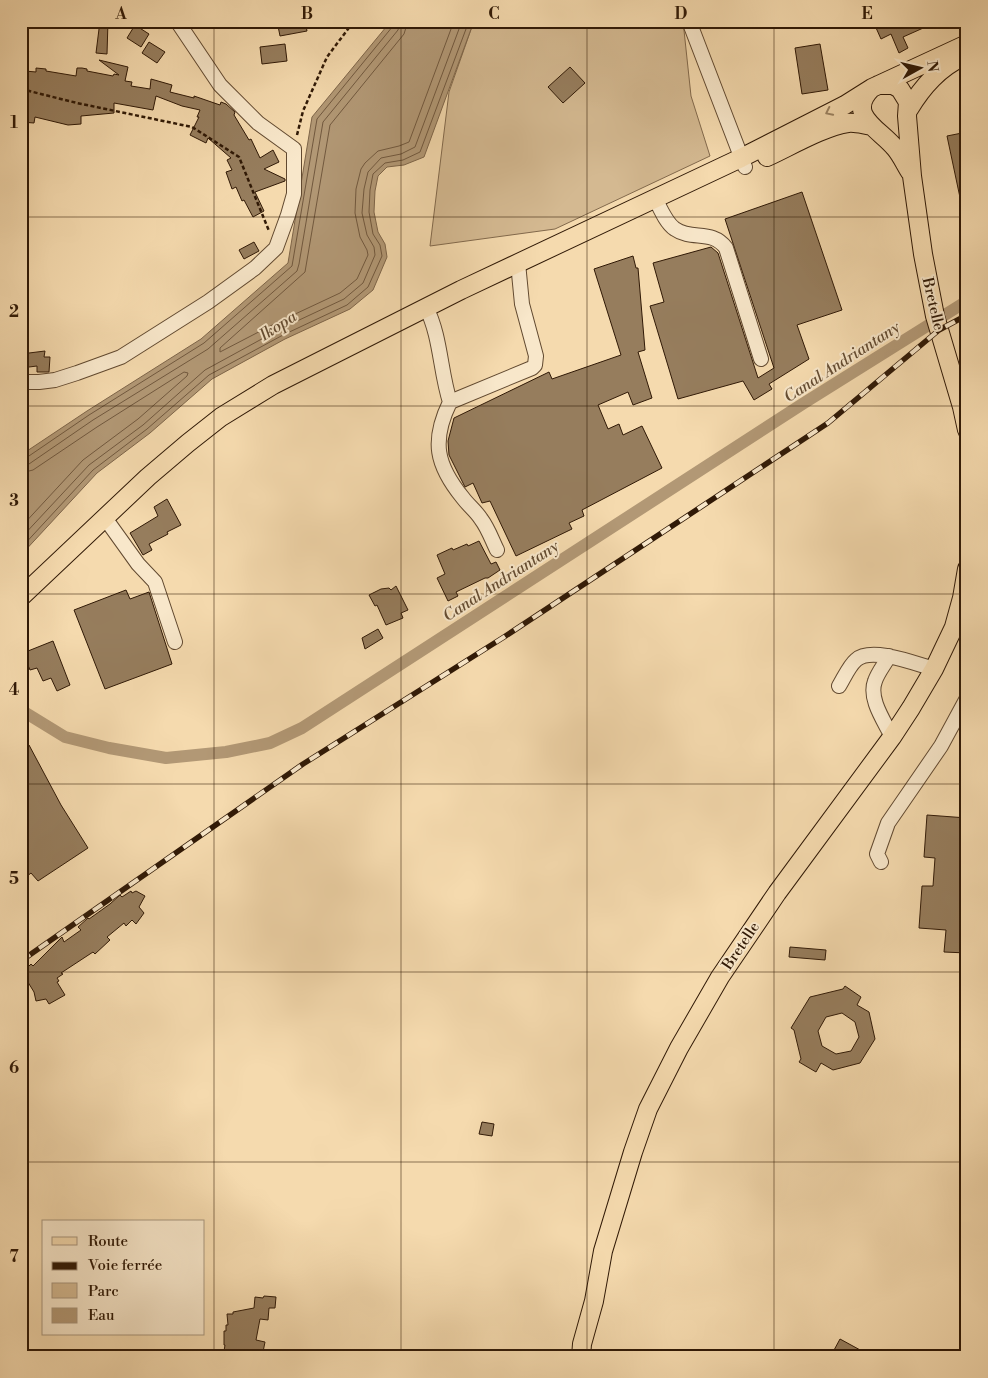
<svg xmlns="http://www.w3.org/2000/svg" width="988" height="1378" font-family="'Libre Bodoni',serif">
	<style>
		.green { fill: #d4b991; stroke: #82694c }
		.water { fill: #b29875; stroke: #7e6549 }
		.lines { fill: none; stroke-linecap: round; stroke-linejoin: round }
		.shore { stroke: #71583e; stroke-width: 1 }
		.canal { stroke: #b29875; stroke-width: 12 }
		.building { fill: #967d5d; stroke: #301906; fill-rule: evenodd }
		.minor-casing { stroke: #614930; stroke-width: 16 }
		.major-casing { stroke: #301906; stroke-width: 20 }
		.path { stroke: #301906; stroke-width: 2.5; stroke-dasharray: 4 2.5; stroke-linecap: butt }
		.minor { stroke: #f8e7ca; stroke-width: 14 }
		.major { stroke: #f5daae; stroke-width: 18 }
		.rail-casing { stroke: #301906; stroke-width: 5.5 }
		.rail { stroke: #f8e7ca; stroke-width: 4; stroke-dasharray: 11; stroke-linecap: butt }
		.oneway { stroke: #9c8362 }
		.grid { fill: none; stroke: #301906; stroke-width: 1; stroke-opacity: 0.55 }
		.labels { text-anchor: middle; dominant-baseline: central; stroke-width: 4; stroke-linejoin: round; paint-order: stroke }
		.street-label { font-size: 15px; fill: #301906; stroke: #f8e7ca }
		.water-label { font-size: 16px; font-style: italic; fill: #644c32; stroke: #f8e7ca }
		.neatline { fill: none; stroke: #301906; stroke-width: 2 }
		.grid-label { font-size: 16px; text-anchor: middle; font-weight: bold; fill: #301906 }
	</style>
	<rect width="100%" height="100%" fill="#f5daae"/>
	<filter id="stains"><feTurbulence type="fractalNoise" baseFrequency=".004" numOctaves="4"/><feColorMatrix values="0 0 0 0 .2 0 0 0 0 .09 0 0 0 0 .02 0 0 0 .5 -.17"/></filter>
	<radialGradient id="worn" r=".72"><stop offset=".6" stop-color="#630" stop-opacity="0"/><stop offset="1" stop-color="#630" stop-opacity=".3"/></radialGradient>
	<path class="green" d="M474 21H683L691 96 710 156 555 229 430 246 449 92Z"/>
	<path class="water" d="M391 21H474L424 157 404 165 387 167 378 176 375 191 374 212 378 232 385 244 387 257 373 290 350 309 285 339 212 379 150 433 97 473 21 555V455L87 411 201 339 288 263 312 117Z"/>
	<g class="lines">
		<path class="shore" d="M408 21 404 34 330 125 305 272 220 348V352L276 323 340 293 357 279 368 255 367 250 360 237 355 213 356 189 361 169 365 163 378 151 399 146 409 142 454 21
			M21 459 26 458 89 415 204 343 292 266 317 119 393 26 394 21
			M21 466 29 464 93 420 208 349 297 271 299 264 323 122 398 30 400 21
			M21 473 33 470 97 427 184 372 188 373 187 376 138 419 83 460 21 527
			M21 538 89 465 143 425 205 370 280 329 344 299 363 283 375 255 374 247 367 235 362 213 364 189 368 172 381 158 401 154 415 147 462 21
			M21 548 93 470 147 429 209 375 283 335 347 305 368 287 382 256 380 245 373 234 369 212 370 190 373 174 385 163 403 160 420 152 469 21"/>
		<path class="canal" d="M21 710 65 737 109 748 166 758 226 752 270 743 302 728 804 403 967 301"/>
	</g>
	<path class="building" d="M100 21H108L107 54 96 53Z
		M277 21H292L293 24 305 21 307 31 280 36Z
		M873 21H939L903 37 908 48 899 53 891 34 881 39Z
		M135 25 149 34 141 47 127 38Z
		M149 42 165 52 157 63 142 53Z
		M285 44 287 61 262 64 260 47Z
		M820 44 828 90 802 94 795 48Z
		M99 60 128 67 125 81 132 82 131 86 150 89 151 79 172 85 170 92 194 98V96L220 105 221 102 226 104 235 112 234 115 249 140 251 139 260 158 273 150 279 162 264 169 285 179V181L255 192 264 211 253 217 244 200 242 201 236 187 232 189 226 172 232 170 227 160 231 158 208 138 206 143 190 135 199 117H197L200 110 182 106 156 96 153 110 114 103V113L81 116V124L68 125 35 117 34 123 21 122V74L25 75V71L36 72V68L46 69V71L76 76 77 68H82L87 69V71L113 76 114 74 119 75Z
		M570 67 585 83 563 103 548 87Z
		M967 132V207H962L947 136Z
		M802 192 842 310 797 325 809 359 769 384 772 389 754 400 743 381 678 399 650 306 664 302 653 263 711 247 718 253 758 378 774 368 725 219Z
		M254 242 259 251 244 259 239 250Z
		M633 256 636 268H638L645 350 638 352 652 398 633 405 628 392 598 405 608 429 619 424 623 435 642 426 662 468 582 510 584 516 569 523 572 529 516 556 490 501 482 503 473 483 465 487 449 455 448 441 454 418 549 372 552 379 621 355 594 269Z
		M45 351 44 357H50L49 372H37V366L21 368V354Z
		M167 499 181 525 167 532 168 534 149 544 152 550 143 555 130 533 158 516 154 507Z
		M479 541 491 564 496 562 500 570 488 578H485L456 592 458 596 448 601 437 578 445 574 437 555 452 548 453 550 467 544 468 546Z
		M396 586 408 610 401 613 403 618 386 625 377 605 375 606 369 595 381 589 389 588 391 590Z
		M126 590 130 599 149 592 172 664 105 689 74 610Z
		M378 629 383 638 365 649 362 638Z
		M53 641 70 685 57 691 51 678 43 681 37 668 30 670 23 653Z
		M29 745 61 805 88 848 38 881 31 873 21 881V749Z
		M927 815 967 818V860H964L962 888 967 889 963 939 967 940V953L944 952 946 930 919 928 922 886H933L935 858 924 857Z
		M131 891 132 893 136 891 145 896 139 907 144 913 136 924 132 920 126 926 124 923 107 937 110 940 95 954 93 952 61 973 63 974 57 978 59 981 57 982 65 995 49 1004 46 999 36 1001 34 992 26 979 28 977 23 972 31 964 33 966 62 937 64 942 81 930 78 927 88 918 89 919 110 904 120 895 122 897Z
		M790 947 826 950 825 960 789 957Z
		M845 986 861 997 857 1005 869 1012 875 1039 860 1063 833 1070 821 1063 816 1072 799 1062 801 1059 794 1030 791 1028 810 997 843 989ZM842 1013 855 1022 859 1037 851 1051 836 1054 822 1046 818 1031 826 1017Z
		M482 1122 494 1124 492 1136 479 1134Z
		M264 1296 276 1297 275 1308H269L268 1320 260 1319 256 1340 265 1342 262 1357H223L225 1345H224V1331H226V1325H228L227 1314H233V1312L254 1308 255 1297 263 1298Z
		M840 1339 873 1357H842L833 1352Z"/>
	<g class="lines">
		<g class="minor-casing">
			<path id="minor" d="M689 21 745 167
				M655 198C660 208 666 223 675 229 692 241 712 229 726 248L761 359
				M426 307C441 337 440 371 450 402L532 368 535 365 536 356 522 304 518 263
				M21 382H39L55 380 77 373 121 357 208 302 255 268 276 248 288 215 294 194V149L258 123 220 85 177 21
				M450 402C431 441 436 465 463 498 469 506 476 511 481 519 488 528 492 540 497 550
				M105 518 138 564 155 582 175 642
				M889 656C885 664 878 672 875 681 868 699 885 722 892 737
				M839 686C844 678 849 666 856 660 871 646 916 664 934 669
				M881 862 877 854 888 823 941 746 967 698"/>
		</g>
		<g class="major-casing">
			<path id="major" d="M878 85H893L900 89 908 102 907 116 912 176 923 254 935 316 962 407 967 430
				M871 89C845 115 881 130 895 148 901 155 905 164 910 172
				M909 109C923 86 939 68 964 56
				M767 157C789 147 825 126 848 123 856 122 864 125 872 126
				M21 597 148 477 188 443 221 417 273 385 461 290 741 158 845 105 872 88 967 44
				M581 1357 582 1344 594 1301 603 1251 633 1152 648 1109 679 1048 720 977 777 893 892 737 911 708 934 669 954 627 962 598 967 569"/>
		</g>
		<path class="path" d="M21 89 77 103 192 127 239 157 269 231
			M297 135 303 111 327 57 354 21"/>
		<use href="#minor" class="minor"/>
		<use href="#major" class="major"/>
		<g class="rail-casing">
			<path id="rail" d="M21 961 303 764 504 637 828 423 939 330 967 315"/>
		</g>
		<use href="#rail" class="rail"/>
	</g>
	<defs><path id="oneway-chevron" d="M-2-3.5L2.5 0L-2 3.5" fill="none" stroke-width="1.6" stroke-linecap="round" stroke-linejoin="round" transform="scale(1.25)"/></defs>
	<use class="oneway" href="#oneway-chevron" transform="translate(829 112) rotate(154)"/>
	<path class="grid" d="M214 21V1357M401 21V1357M587 21V1357M774 21V1357M21 217H967M21 406H967M21 594H967M21 784H967M21 972H967M21 1162H967"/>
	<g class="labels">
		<g class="street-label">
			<text transform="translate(933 304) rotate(77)">Bretelle</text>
			<text transform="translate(741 946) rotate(-56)">Bretelle</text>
		</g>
		<g class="water-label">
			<text transform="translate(278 326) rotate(-33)">Ikopa</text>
			<text transform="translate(842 362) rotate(-33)">Canal Andriantany</text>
			<text transform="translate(501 581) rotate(-33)">Canal Andriantany</text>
		</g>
	</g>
	<rect width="988" height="1378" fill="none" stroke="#f5daae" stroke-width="55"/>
	<rect x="42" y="1220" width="162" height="115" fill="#f8e7ca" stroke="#a8957c"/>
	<rect x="52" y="1237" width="25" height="8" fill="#f5daae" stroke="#a8957c"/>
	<text x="88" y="1246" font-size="15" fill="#301906">Route</text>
	<rect x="52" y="1262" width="25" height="8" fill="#301906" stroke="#a8957c"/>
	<text x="88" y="1270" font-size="15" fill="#301906">Voie ferrée</text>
	<rect x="52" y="1283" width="25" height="15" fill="#d4b991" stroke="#a8957c"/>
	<text x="88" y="1296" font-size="15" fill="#301906">Parc</text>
	<rect x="52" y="1308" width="25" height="15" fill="#b29875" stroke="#a8957c"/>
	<text x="88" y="1320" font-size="15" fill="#301906">Eau</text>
	<g transform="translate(920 68) rotate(82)" stroke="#f8e7ca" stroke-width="4" paint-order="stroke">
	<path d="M0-4L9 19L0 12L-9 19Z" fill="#301906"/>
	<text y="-8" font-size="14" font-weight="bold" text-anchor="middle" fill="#301906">N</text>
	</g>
	<rect x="28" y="28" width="932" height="1322" class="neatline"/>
	<g class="grid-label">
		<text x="121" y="19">A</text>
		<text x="307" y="19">B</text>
		<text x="494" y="19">C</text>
		<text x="681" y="19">D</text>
		<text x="867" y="19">E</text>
		<text x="14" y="128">1</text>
		<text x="14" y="317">2</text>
		<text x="14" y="506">3</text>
		<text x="14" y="695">4</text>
		<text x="14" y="884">5</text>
		<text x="14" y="1073">6</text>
		<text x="14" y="1262">7</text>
	</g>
	<rect width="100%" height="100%" filter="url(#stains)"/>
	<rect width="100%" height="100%" fill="url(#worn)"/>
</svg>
